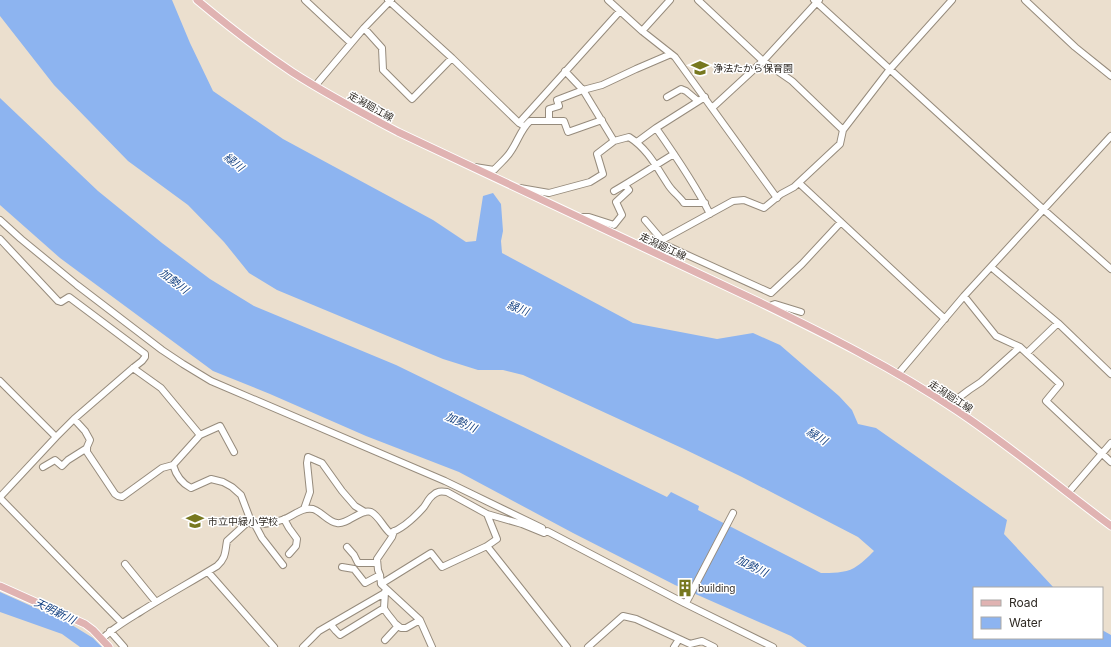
<svg xmlns="http://www.w3.org/2000/svg" width="1111" height="647" font-family="Inter,'Noto Sans JP',sans-serif">
	<style>
		.water { fill: #8db4f0 }
		.lines { fill: none; stroke-linecap: round; stroke-linejoin: round }
		.minor-casing { stroke: #968b7c; stroke-width: 8 }
		.major-casing { stroke: #fff; stroke-width: 9 }
		.minor { stroke: #fff; stroke-width: 6 }
		.major { stroke: #e0b3b2; stroke-width: 7 }
		.labels { text-anchor: middle; dominant-baseline: central; stroke-width: 3; stroke-linejoin: round; paint-order: stroke }
		.poi-label { font-size: 10px; fill: #2f2a24; stroke: #fff; text-anchor: start }
		.street-label { font-size: 10px; fill: #2f2a24; stroke: #fff }
		.water-label { font-size: 11px; font-style: italic; fill: #144182; stroke: #fff }
	</style>
	<rect width="100%" height="100%" fill="#ebdfce"/>
	<path class="water" d="M0 0H172L190 43 213 91 283 139 433 220 466 242 476 241 483 196 493 193 501 204 503 231 501 241 502 253 633 323 717 339 753 333 780 345 839 396 852 410 858 424 876 428 1007 520 1004 534 1054 588H974V638H1102V630L1111 635V647H807L791 636 675 585 573 533 459 472 366 436 270 394 213 371 60 258 0 205V98L98 191 162 243 210 279 254 306 396 365 667 497 671 492 699 506 698 510 821 573C831 573 845 573 854 568 861 564 868 557 874 551L858 537 742 477 684 449 523 375 503 370H478L443 359 277 290 249 273 224 242 188 205 128 161 54 85 0 16Z
		M0 592 67 622 93 638 102 647H80L62 634 0 612Z"/>
	<g class="lines">
		<g class="minor-casing">
			<path id="minor" d="M305 0 351 43
				M388 0 452 58 519 123 524 126
				M608 0 642 31 675 57 777 198
				M698 0 763 61 792 81 843 130
				M814 0 1044 210 1111 269
				M1025 0 1075 47 1111 76
				M364 28 382 48 383 70 412 99 452 58
				M642 31 670 0
				M565 71 583 90 614 141
				M315 86 364 28 391 0
				M667 97 681 89 686 91 698 101
				M712 108 763 61 819 0
				M549 121V109L559 106 557 100 583 90 602 85 636 69 671 54
				M519 123 620 11
				M656 128C675 155 695 184 710 214
				M637 142 656 128 705 97
				M475 167 494 170C500 163 507 158 511 151 518 141 521 129 530 121H564L568 132 602 120
				M799 183 945 319
				M520 188 549 193 590 182 603 174 597 154 614 141 629 137C648 149 657 168 669 186 673 192 680 197 684 203H705
				M614 191C635 179 654 166 674 154
				M581 217H589L614 225 622 215 616 202 629 190 625 185
				M0 220 21 239 77 285 162 350 183 364 211 381 445 481 542 528
				M645 220 662 240
				M841 222 802 264 771 293 663 244 662 240 733 201 744 200 764 208 781 194 794 187 840 144 843 130 890 69 952 0
				M0 239 58 301 61 302 69 297 145 354V357L142 361 133 368 74 419 56 437 0 497
				M991 267 1058 323 1111 374
				M964 296 996 336 1020 347 1060 384 1046 401 1111 462
				M770 307 772 305 775 304 801 312
				M1027 353 1058 323
				M898 374 964 296 1111 136
				M0 381 56 437
				M928 390 957 399 969 390 981 382 1020 347
				M74 419 85 431 90 440 87 447V452L115 494 118 496 122 497 162 468 173 465 200 435 161 388 133 368
				M200 435 220 426 234 452
				M173 465C176 475 181 483 191 488L211 479 223 482 232 487 241 495 252 524C255 523 257 524 261 524 267 524 279 521 285 519 294 515 303 507 313 509 322 512 328 522 337 523 347 525 362 508 371 512 379 516 383 527 390 533 402 529 414 518 423 508 426 505 428 499 432 496 437 491 441 491 447 492L487 514 522 524 544 533 547 531 684 603 687 601 733 513
				M43 467 55 460 62 466 68 460 87 448
				M1068 493 1111 443
				M0 498 122 623
				M300 511 304 509 310 492 307 463 308 457 322 463 342 491 355 506 365 512
				M284 519 289 528 297 539 296 546 289 554
				M254 523 262 538 283 565
				M394 531 392 537 377 559 378 570 380 575 381 584 420 620 432 647
				M487 546 567 647
				M347 547 354 555 358 563H377
				M125 564 156 602
				M342 567 354 569 365 583 380 575
				M208 572 274 647
				M381 584 431 553 442 567 487 546 497 539 487 514
				M684 603 773 647
				M384 608C387 615 394 620 397 627L385 640
				M396 624 401 628H406L420 620
				M331 625 336 631 340 635 384 608 385 592
				M110 631 124 647
				M102 639C113 628 127 620 140 612 165 596 191 582 217 566 226 558 225 552 227 541L250 520
				M303 647 319 631 388 591
				M588 647 623 616 636 619 690 644 702 641 714 647
				M674 647 679 639"/>
		</g>
		<g class="major-casing">
			<path id="major" d="M197 0C228 26 259 50 292 72 326 94 362 113 398 132L757 301C825 334 893 368 956 410 1010 446 1059 487 1111 526
				M0 586 85 624 93 630 109 647"/>
		</g>
		<use href="#minor" class="minor"/>
		<use href="#major" class="major"/>
	</g>
	<defs>
		<g id="school-bare" transform="scale(1.38)"><path d="M0-5L7-2L0 1L-7-2ZM-4 1L0 2.5L4 1V4Q0 6-4 4Z" fill="#77781f" stroke="#fff" stroke-width="2.5" paint-order="stroke"/></g>
		<g id="building-bare" transform="scale(1.38)"><path d="M-4-6H4V6H1V3H-1V6H-4ZM-2.5-4.3h1.7v1.8h-1.7ZM.8-4.3h1.7v1.8H.8ZM-2.5-1h1.7V.8h-1.7ZM.8-1h1.7V.8H.8Z" fill="#77781f" stroke="#fff" stroke-width="2.5" paint-order="stroke"/></g>
	</defs>
	<g fill-rule="evenodd">
		<use href="#school-bare" x="700" y="68"/>
		<use href="#school-bare" x="195" y="521"/>
		<use href="#building-bare" x="685" y="588"/>
	</g>
	<g class="labels">
		<g class="poi-label">
			<text x="713" y="68">浄法たから保育園</text>
			<text x="208" y="521">市立中緑小学校</text>
			<text x="698" y="588">building</text>
		</g>
		<g class="street-label">
			<text transform="translate(371 106) rotate(29)">走潟廻江線</text>
			<text transform="translate(663 246) rotate(25)">走潟廻江線</text>
			<text transform="translate(951 396) rotate(33)">走潟廻江線</text>
		</g>
		<g class="water-label">
			<text transform="translate(234 162) rotate(39)">緑川</text>
			<text transform="translate(174 281) rotate(37)">加勢川</text>
			<text transform="translate(518 308) rotate(21)">緑川</text>
			<text transform="translate(461 422) rotate(24)">加勢川</text>
			<text transform="translate(817 436) rotate(31)">緑川</text>
			<text transform="translate(752 566) rotate(26)">加勢川</text>
			<text transform="translate(55 611) rotate(26)">天明新川</text>
		</g>
	</g>
	<rect x="973" y="587" width="130" height="52" fill="#ffffff" stroke="#acaaa7"/>
	<rect x="981" y="600" width="20" height="6" fill="#e0b3b2" stroke="#acaaa7"/>
	<text x="1009" y="607" font-size="12" fill="#2f2a24">Road</text>
	<rect x="981" y="617" width="20" height="12" fill="#8db4f0" stroke="#acaaa7"/>
	<text x="1009" y="627" font-size="12" fill="#2f2a24">Water</text>
</svg>
